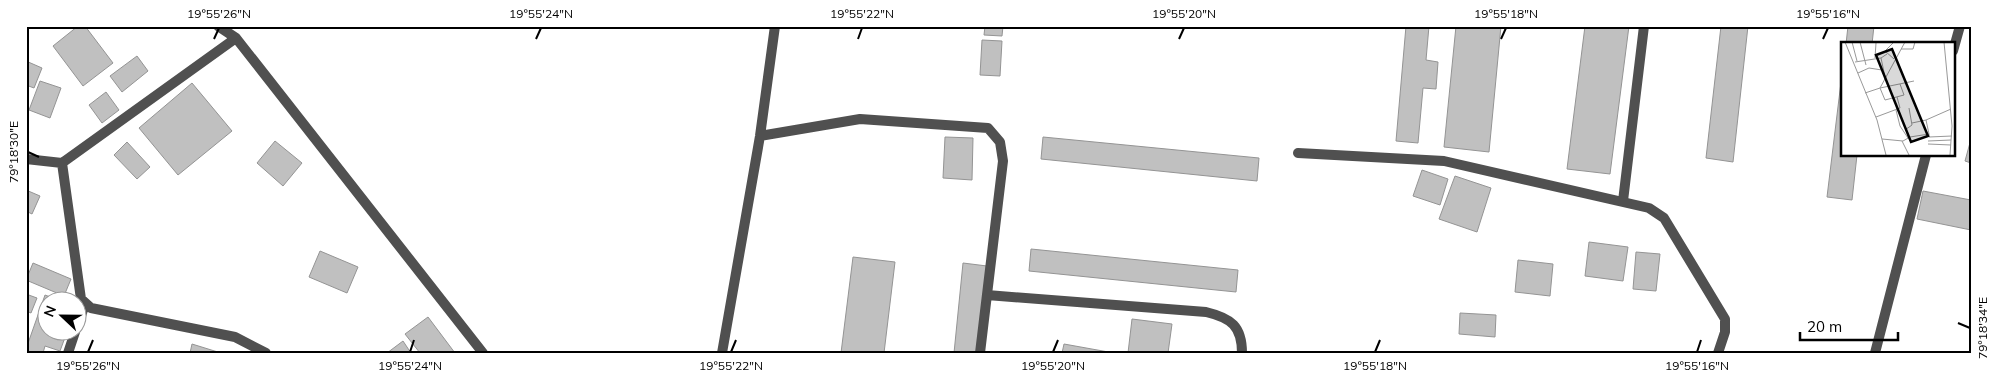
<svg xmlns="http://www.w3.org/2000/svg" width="1997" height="379" font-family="Mulish,sans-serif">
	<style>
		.building { fill: #c0c0c0; stroke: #949494 }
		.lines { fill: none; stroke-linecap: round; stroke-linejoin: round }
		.street { stroke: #505050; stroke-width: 10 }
		.ticks { fill: none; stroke: #000; stroke-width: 2 }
		.inset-road { fill: none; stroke: #999; stroke-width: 1 }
		.view { fill: #000; fill-opacity: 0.15; stroke: #000; stroke-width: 2.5 }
		.inset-edge { fill: none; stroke: #000; stroke-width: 2.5 }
		.neatline { fill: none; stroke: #000; stroke-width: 2 }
		.ticks-label { font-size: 12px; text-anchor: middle; fill: #000 }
	</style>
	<rect width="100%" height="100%" fill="#fff"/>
	<path class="building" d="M78 26H85L113 63 83 86 53 46Z
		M985 26H1003L1002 36 984 35Z
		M1406 26H1429L1426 60 1438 62 1436 89 1423 88 1418 143 1396 141Z
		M1456 26H1501L1489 152 1444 147Z
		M1585 26H1629L1610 174 1567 169Z
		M1721 26H1748L1733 162 1706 158Z
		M1848 26H1874L1872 44H1846Z
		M982 40 1002 41 1000 76 980 75Z
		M137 56 148 71 122 92 110 76Z
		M26 61 42 68 34 88 26 85Z
		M1842 74V155H1857L1852 200 1827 197Z
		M40 81 61 88 50 118 29 110Z
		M192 83 232 131 178 175 139 128Z
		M106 92 119 110 102 123 89 105Z
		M945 137 973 138 972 180 943 178Z
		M1043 137 1259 158 1257 181 1041 159Z
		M1971 139V163L1965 161Z
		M275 141 302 163 283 186 257 163Z
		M127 142 150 167 137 179 114 155Z
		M1422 170 1448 179 1440 205 1413 196Z
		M1455 176 1491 188 1477 232 1439 219Z
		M26 190 40 196 32 214 26 211Z
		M1923 191 1971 200V230L1917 219Z
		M1589 242 1628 247 1623 281 1585 276Z
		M1031 249 1238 270 1236 292 1029 271Z
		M320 251 358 267 347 293 309 277Z
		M1636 252 1660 254 1656 291 1633 289Z
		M853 257 895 262 884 353H841Z
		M1518 260 1553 264 1550 296 1515 292Z
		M33 263 71 279 64 296 26 280Z
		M963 263 987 266 978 353H954Z
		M26 294 37 298 31 313 26 311Z
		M45 295 63 302H48V332H67L60 351 45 346 43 353H31L26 349Z
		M1460 313 1496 315 1495 337 1459 334Z
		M428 317 455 353H420L405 334Z
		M1132 319 1172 324 1168 353H1128Z
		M403 341 411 353H387Z
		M192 344 221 353H190Z
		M1064 344 1114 353H1062Z"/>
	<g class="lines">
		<path class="street" d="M218 26 236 38 483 353
			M1953 51 1960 26
			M760 136 860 119 988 128 1000 142 1003 161 980 353
			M1298 153 1444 161 1649 208 1664 218 1725 319V332L1718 353
			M26 159 62 163 236 38
			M62 163 81 299 91 308 235 337 266 353
			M1623 201 1644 26
			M987 295 1206 312C1231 318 1242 326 1242 353
			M78 325 85 304
			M68 353 75 332
			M722 353 760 136 775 26
			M1875 353 1926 155"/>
	</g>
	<path class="ticks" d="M214 39 219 28M536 39 541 28M858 39 862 28M1179 39 1184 28M1501 39 1506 28M1823 39 1828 28M28 152 39 157M1958 323 1970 328M88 352 93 340M410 352 414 340M731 352 736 340M1053 352 1058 340M1375 352 1380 340M1697 352 1701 340"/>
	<g transform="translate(1841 42)">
		<rect width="114" height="114" fill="#fff"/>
		<path class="inset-road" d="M4 0 36 78 45 113M11 0 16 19M19 0 25 23M53 0 44 9 53 17M103 0 111 84 109 113M60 7H72L74 0M34 16 35 1M14 20 40 16M17 31 28 26 41 28M44 35 40 16 46 12M59 42 63 53 44 58 39 46 73 39M24 51 39 46 64 0M55 68 59 84 67 96M35 75 59 66 56 55M85 78 110 67M71 81 85 78 88 92M64 88 71 83 68 66M41 97 62 99 69 95 88 92V95L111 94M61 99 68 113M87 99 110 98M87 102 110 103"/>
		<path class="view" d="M51 7 87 94 70 100 35 13Z"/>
		<rect width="114" height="114" class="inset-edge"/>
	</g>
	<rect width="1997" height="379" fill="none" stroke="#ffffff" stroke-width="55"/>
	<g transform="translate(62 316) rotate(292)"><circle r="24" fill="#ffffff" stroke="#999999"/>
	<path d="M0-4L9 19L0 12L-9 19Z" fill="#000000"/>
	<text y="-8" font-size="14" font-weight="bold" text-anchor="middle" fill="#000000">N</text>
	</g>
	<path d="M1800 332v8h98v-8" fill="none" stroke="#000000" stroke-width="2.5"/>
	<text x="1807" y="332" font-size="15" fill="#000000" stroke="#ffffff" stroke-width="4" paint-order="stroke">20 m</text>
	<rect x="28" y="28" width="1942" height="324" class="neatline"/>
	<g class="ticks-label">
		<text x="219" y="18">19°55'26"N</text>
		<text x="541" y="18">19°55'24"N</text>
		<text x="862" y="18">19°55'22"N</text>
		<text x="1184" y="18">19°55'20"N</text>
		<text x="1506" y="18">19°55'18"N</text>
		<text x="1828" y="18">19°55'16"N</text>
		<text transform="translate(14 152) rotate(-90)" y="4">79°18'30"E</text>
		<text transform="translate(1983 328) rotate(-90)" y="4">79°18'34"E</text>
		<text x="88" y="370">19°55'26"N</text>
		<text x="410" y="370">19°55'24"N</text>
		<text x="731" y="370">19°55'22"N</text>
		<text x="1053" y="370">19°55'20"N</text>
		<text x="1375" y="370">19°55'18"N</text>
		<text x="1697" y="370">19°55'16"N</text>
	</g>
</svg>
